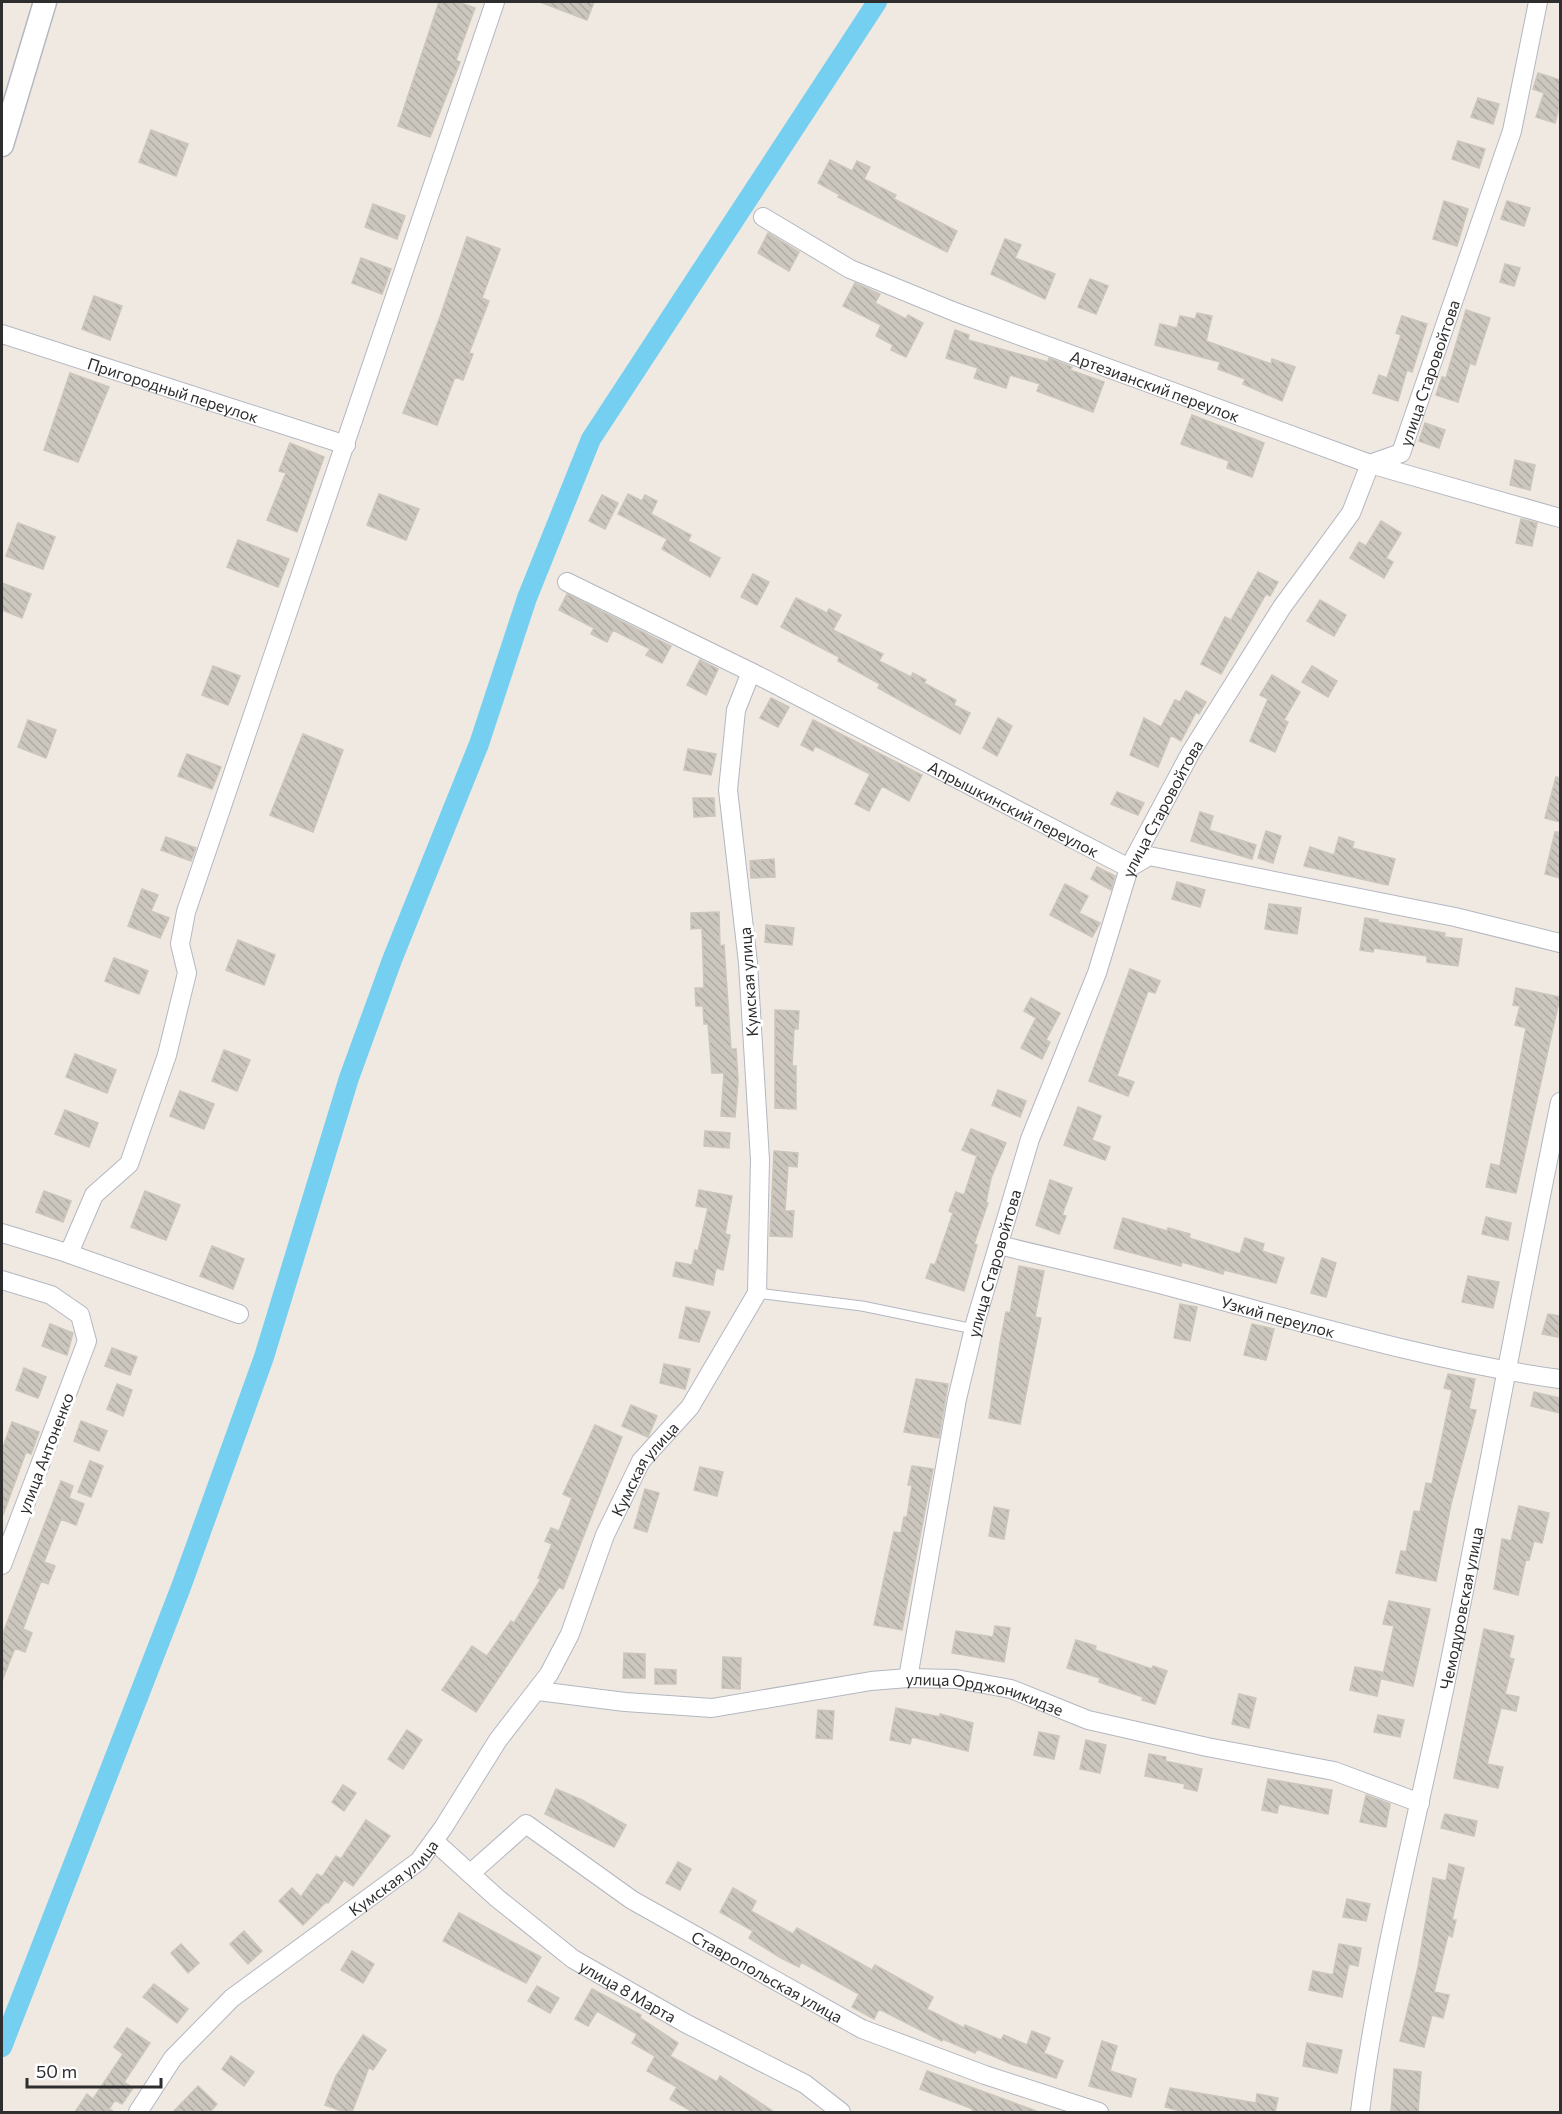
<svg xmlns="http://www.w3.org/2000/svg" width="1562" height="2114" font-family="Commissioner,sans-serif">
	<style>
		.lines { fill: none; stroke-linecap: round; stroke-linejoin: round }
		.canal { stroke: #75cff0; stroke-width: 20 }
		.building { fill: url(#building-back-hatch); stroke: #cbc5ba; stroke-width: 1.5 }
		.service-casing { stroke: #b4b7c1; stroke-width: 11 }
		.minor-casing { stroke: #b4b7c1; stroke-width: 20 }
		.tertiary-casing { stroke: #b4b7c1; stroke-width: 25 }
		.service { stroke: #fff; stroke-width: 9 }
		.minor { stroke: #fff; stroke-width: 18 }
		.tertiary { stroke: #fff; stroke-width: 22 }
		.labels { text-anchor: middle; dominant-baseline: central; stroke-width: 6; stroke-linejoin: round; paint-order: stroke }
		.street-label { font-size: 16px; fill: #2e2e2e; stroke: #fff }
	</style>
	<defs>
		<pattern id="building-back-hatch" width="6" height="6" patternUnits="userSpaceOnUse" patternTransform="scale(1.5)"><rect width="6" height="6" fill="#cbc7bf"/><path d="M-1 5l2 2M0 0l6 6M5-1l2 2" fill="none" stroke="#afaba4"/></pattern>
	</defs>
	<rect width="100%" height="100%" fill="#efe9e1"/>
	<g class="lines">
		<path class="canal" d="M2 2047 181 1587 264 1357 349 1078 392 960 479 744 527 598 591 439 877 2"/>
	</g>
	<path class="building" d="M439 2H458L475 8 456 60 460 62 430 137 398 126Z
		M540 2H594L587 20Z
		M1538 73 1560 80V104L1555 123 1536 117 1544 93 1533 89Z
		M1478 98 1499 104 1493 124 1471 117Z
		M151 130 188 144 176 176 139 162Z
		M1458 141 1485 149 1479 168 1452 159Z
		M830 160 852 171 857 161 870 167 864 179 896 195 894 199 957 231 947 252 838 197 840 195 818 183Z
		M1444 201 1468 209 1457 246 1433 239Z
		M1507 201 1530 208 1524 226 1501 219Z
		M373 204 405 216 397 239 365 227Z
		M768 233 799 252 789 271 758 253Z
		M467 237 500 249 482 298 489 301 469 353 473 354 463 380 455 377 437 425 403 413 440 317Z
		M1005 239 1021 245 1015 258 1055 274 1045 299 991 274Z
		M361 258 391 269 382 294 352 283Z
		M1505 264 1520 268 1514 286 1500 282Z
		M1090 279 1108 286 1096 314 1078 307Z
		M855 283 880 294 875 303 906 319 908 315 923 323 906 357 891 350 893 345 876 336 881 325 843 306Z
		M94 296 122 306 110 340 82 329Z
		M1466 310 1490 318 1475 365 1470 363 1458 402 1436 395 1442 377 1446 378Z
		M1197 313 1212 316 1206 341 1271 364 1272 359 1295 367 1282 401 1243 384 1245 379 1218 369 1220 362 1155 345 1160 324 1177 328 1180 316 1195 319Z
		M1402 316 1427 324 1412 372 1407 370 1398 401 1373 393 1379 375 1387 378 1401 335 1396 333Z
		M955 330 969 335 968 340 1048 362 1049 358 1072 367 1070 370 1104 382 1093 412 1037 391 1040 384 1010 375 1006 388 974 378 978 368 946 358Z
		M70 373 109 387 78 462 44 450Z
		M1192 415 1264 443 1252 477 1227 468 1229 461 1181 444Z
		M1425 423 1445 430 1439 448 1419 441Z
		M290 443 324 457 297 532 267 520 286 473 279 471Z
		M1515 460 1535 465 1530 490 1510 485Z
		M379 494 419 509 406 540 367 525Z
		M628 494 642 501 645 495 657 501 651 514 691 535 688 541 720 558 710 577 662 549 667 539 618 514Z
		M602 495 618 503 605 529 589 521Z
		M1521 519 1537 523 1532 546 1516 543Z
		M1381 521 1401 533 1386 558 1393 562 1384 578 1350 558 1359 542 1366 546Z
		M18 523 55 537 43 569 6 556Z
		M238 540 289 559 278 587 227 567Z
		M1258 572 1278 582 1270 596 1266 594 1221 674 1201 664 1225 617 1231 620Z
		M753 574 769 582 757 605 741 597Z
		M2 583 31 594 22 618 2 610Z
		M567 594 671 646 662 663 646 655 650 649 613 630 607 642 591 634 594 628 559 610Z
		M796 598 827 613 829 609 841 615 833 630 883 654 879 661 911 677 913 673 926 680 924 683 956 700 954 705 970 713 960 734 878 688 880 684 838 661 839 657 781 627Z
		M1320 600 1346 615 1334 636 1307 621Z
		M700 660 718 669 706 695 687 685Z
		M213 666 240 676 228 705 202 695Z
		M1312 666 1337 681 1328 697 1302 682Z
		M1272 675 1300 692 1284 720 1288 722 1275 752 1250 741 1268 699 1260 695Z
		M1186 691 1206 702 1199 714 1196 712 1181 741 1171 735 1158 767 1130 755 1144 718 1161 727 1175 700 1180 702Z
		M771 698 789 707 778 727 760 718Z
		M998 718 1012 726 997 756 983 748Z
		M28 720 56 730 46 758 18 747Z
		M813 720 922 775 909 801 882 786 869 811 855 804 870 774 815 746 813 751 801 745Z
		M303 734 343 750 313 832 270 815Z
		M688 749 716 754 711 775 684 770Z
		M187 754 221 767 212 789 178 776Z
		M1556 777 1560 778V822L1545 818Z
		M1117 792 1144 803 1138 815 1111 804Z
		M693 798H714L715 816 694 817Z
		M1200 812 1213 816 1209 830 1256 845 1252 859 1191 841Z
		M1266 831 1281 836 1273 863 1258 858Z
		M1555 832H1560V878L1545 874Z
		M166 837 196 848 191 861 161 850Z
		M1339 837 1354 842 1352 848 1395 859 1388 885 1304 866 1310 847 1334 855Z
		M774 859 775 877 751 878 750 861Z
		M1097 867 1115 876 1111 890 1091 879Z
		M1177 882 1205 890 1200 907 1172 899Z
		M1065 884 1088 896 1079 913 1100 923 1092 937 1050 915Z
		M142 889 158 895 151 911 169 918 160 938 128 926Z
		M1269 904 1301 908 1297 934 1265 929Z
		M719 912 720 946 724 945 731 1049H736L738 1081 735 1117 721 1116 724 1073H712L708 1024H704L703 1006H696L695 988H704L702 928 691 929V913Z
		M1365 918 1378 920V922L1445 933 1444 937 1462 939 1458 966 1427 962V956L1374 948 1373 952 1360 950Z
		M766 925 794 928 792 945 765 942Z
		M238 940 275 955 264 985 226 970Z
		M114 958 148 971 139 994 105 981Z
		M1130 969 1160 981 1155 993 1148 991 1117 1076 1134 1082 1128 1096 1089 1081Z
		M1516 988 1560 997 1516 1193 1486 1187 1491 1164 1500 1166 1526 1028 1515 1025 1520 1006 1513 1005Z
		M1031 998 1060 1013 1046 1040 1050 1042 1042 1059 1021 1048 1036 1018 1024 1011Z
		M775 1010 799 1011 798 1029H794L792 1066H796V1109L775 1108Z
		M224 1050 250 1060 237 1091 212 1081Z
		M75 1054 116 1070 107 1093 66 1077Z
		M998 1090 1026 1101 1020 1117 992 1105Z
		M180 1091 214 1104 204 1129 170 1116Z
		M1078 1107 1101 1116 1092 1140 1110 1147 1105 1160 1064 1145Z
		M65 1110 98 1123 89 1147 55 1134Z
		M971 1129 1006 1143 991 1178 986 1202 988 1203 974 1244 977 1245 964 1291 926 1278 931 1264 935 1265 953 1213 949 1211 956 1192 964 1195 977 1156 962 1150Z
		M705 1131 730 1133 729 1148 704 1146Z
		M774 1151 798 1153 797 1167 788 1166 785 1211H794L792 1237 770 1236Z
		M1050 1180 1072 1188 1062 1215 1066 1216 1059 1234 1036 1225Z
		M699 1190 732 1196 725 1234 730 1235 723 1270 716 1268 713 1285 673 1276 676 1262 692 1265 695 1250 698 1251 708 1208 696 1206Z
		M44 1191 71 1201 63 1222 36 1212Z
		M145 1191 180 1205 166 1240 131 1227Z
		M1486 1217 1511 1223 1508 1240 1482 1234Z
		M1123 1218 1167 1231 1168 1228 1190 1234 1189 1238 1240 1254 1245 1238 1264 1244 1262 1251 1284 1258 1276 1283 1224 1270 1223 1274 1182 1262 1181 1266 1114 1248Z
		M212 1246 244 1259 233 1289 200 1276Z
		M1322 1258 1336 1263 1326 1297 1311 1293Z
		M1019 1266 1044 1271 1035 1317 1041 1318 1020 1424 989 1418 1000 1343 1006 1312 1010 1313Z
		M1468 1276 1499 1282 1493 1308 1462 1302Z
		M1180 1304 1197 1307 1190 1341 1174 1338Z
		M686 1307 710 1312 699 1342 679 1338Z
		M1548 1314 1560 1316 1558 1337 1542 1334Z
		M50 1324 73 1333 67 1355 42 1346Z
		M1252 1324 1274 1329 1266 1360 1244 1355Z
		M112 1348 137 1357 130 1375 105 1366Z
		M664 1364 690 1369 685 1389 660 1383Z
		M24 1368 46 1377 38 1398 16 1390Z
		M1448 1374 1475 1379 1469 1409 1476 1410 1451 1504 1436 1581 1396 1573 1401 1551 1406 1552 1414 1511 1420 1512 1426 1483 1432 1484 1452 1390 1444 1388Z
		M916 1379 948 1384 939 1438 904 1432Z
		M117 1384 132 1390 123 1416 107 1409Z
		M1534 1392 1560 1398V1413L1531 1406Z
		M631 1405 657 1416 648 1437 622 1426Z
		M81 1421 107 1431 99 1451 74 1441Z
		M12 1422 39 1432 31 1454 26 1452 3 1515 2 1450Z
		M595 1425 622 1437 563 1589 559 1587 476 1712 442 1690 472 1646 487 1656 511 1621 514 1623 541 1579 538 1578 552 1544 545 1541 551 1528 559 1531 572 1498 563 1494Z
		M90 1461 103 1466 91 1497 78 1492Z
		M912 1466 933 1469 902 1630 874 1625 894 1532 901 1533 904 1517H907L912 1485H908Z
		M700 1467 723 1472 717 1496 694 1490Z
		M61 1481 73 1486 69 1498 84 1504 76 1525 61 1519 44 1562 55 1566 48 1584 41 1581 23 1629 32 1633 25 1652 15 1648 2 1681V1636Z
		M645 1489 659 1493 647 1532 634 1528Z
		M1519 1506 1549 1513 1542 1543 1534 1541 1529 1560 1526 1559 1518 1595 1494 1589 1502 1539 1511 1541Z
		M994 1507 1009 1510 1004 1539 989 1536Z
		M1389 1601 1430 1609 1413 1686 1382 1679 1394 1626 1383 1624Z
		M995 1626 1010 1628 1004 1662 952 1653 956 1631 993 1637Z
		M1484 1629 1514 1636 1509 1658 1514 1659 1505 1694 1519 1697 1516 1711 1501 1708 1487 1764 1503 1767 1498 1788 1454 1778Z
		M1076 1640 1096 1646 1095 1650 1152 1669 1153 1666 1167 1671 1155 1704 1142 1700 1143 1697 1099 1682 1100 1678 1067 1668Z
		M624 1653 645 1654V1678H623Z
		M723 1657 741 1658 740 1689 722 1688Z
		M1355 1667 1382 1672 1377 1696 1350 1690Z
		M655 1669 676 1670V1684H655Z
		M1239 1694 1256 1698 1249 1728 1232 1724Z
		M896 1708 940 1717V1714L973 1723 968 1751 912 1737 910 1744 890 1740Z
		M818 1710 834 1711 832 1739 816 1738Z
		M1378 1715 1404 1720 1400 1737 1374 1732Z
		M407 1730 422 1740 403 1769 388 1759Z
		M1039 1732 1059 1736 1054 1759 1034 1755Z
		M1086 1740 1106 1745 1100 1773 1080 1769Z
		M1149 1754 1166 1757 1165 1761 1202 1769 1197 1791 1184 1788 1185 1784 1145 1776Z
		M1268 1779 1332 1790 1328 1814 1279 1804 1277 1813 1262 1810Z
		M343 1785 356 1793 344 1811 332 1802Z
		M556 1789 582 1800 626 1825 614 1847 545 1814Z
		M1366 1795 1390 1804 1386 1827 1360 1822Z
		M1445 1814 1477 1821 1474 1836 1441 1828Z
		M366 1820 390 1836 353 1886 344 1880 328 1903 326 1902 303 1925 279 1901 292 1888 301 1897 317 1874 322 1877 336 1856 341 1859Z
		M678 1862 691 1869 680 1890 666 1883Z
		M1449 1864 1464 1868 1452 1920H1456L1452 1937 1448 1935 1434 1992 1449 1995 1443 2018 1432 2015 1424 2047 1400 2041 1418 1967 1433 1878 1446 1881Z
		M733 1888 756 1901 751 1911 793 1934 797 1928 872 1970 875 1965 933 1997 927 2009 964 2028 965 2025 1001 2040 1004 2035 1027 2045 1032 2031 1050 2038 1044 2053 1063 2061 1056 2078 1011 2064 977 2049 975 2053 943 2039 942 2041 879 2009 874 2019 852 2007 859 1994 801 1962 799 1967 781 1958 749 1938 753 1931 720 1912Z
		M1347 1899 1370 1904 1366 1921 1343 1917Z
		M459 1913 541 1957 526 1983 443 1941Z
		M244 1931 262 1951 248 1964 230 1944Z
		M181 1944 199 1963 188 1973 171 1953Z
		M1339 1944 1361 1948 1358 1966 1349 1964 1342 1997 1309 1990 1313 1971 1333 1975Z
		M352 1951 374 1964 363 1983 341 1970Z
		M154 1984 188 2009 177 2023 143 1997Z
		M537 1986 559 1998 550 2013 528 2001Z
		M592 1989 641 2015 640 2018 678 2043 670 2056 717 2082 720 2076 774 2112H693L670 2099 677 2087 647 2071 655 2056 632 2043 637 2034 597 2011 588 2026 575 2019Z
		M127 2028 150 2043 124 2082 133 2088 122 2104 115 2100 109 2109 114 2112H75L87 2094 93 2099 123 2054 114 2047Z
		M363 2035 386 2050 373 2070 369 2067 352 2112H344L325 2105 336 2076Z
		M1102 2041 1117 2046 1110 2071 1136 2079 1131 2097 1089 2086Z
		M1307 2043 1342 2050 1337 2073 1303 2066Z
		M231 2056 254 2072 244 2086 222 2069Z
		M1394 2069 1421 2072 1418 2112H1391Z
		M927 2071 1036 2111V2112H972L973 2109 920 2089Z
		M198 2086 217 2104 210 2112H173Z
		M1170 2088 1256 2103 1257 2094 1278 2098 1275 2112H1184L1165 2107Z"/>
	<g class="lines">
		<g class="service-casing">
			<path id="service" d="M757 1293 862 1306 974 1329"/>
		</g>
		<g class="minor-casing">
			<g id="minor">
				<path id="s1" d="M763 217 850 269 955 312 1370 464 1560 518"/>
				<path id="s2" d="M2 334 346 445"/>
				<path id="s3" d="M567 582 765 679 1129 868 1149 856 1455 917 1560 943"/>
				<path d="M2 1233 64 1252 239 1314"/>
				<path id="s4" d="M999 1245C1056 1259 1114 1272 1171 1287 1300 1321 1428 1361 1560 1379"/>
				<path d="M69 1253 94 1195 129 1164 167 1055 187 973 180 944 186 912 495 2"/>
				<path d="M2 1280 51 1295 80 1315 87 1341 2 1565"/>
				<path id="s5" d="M908 1678 957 1399 976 1320 1030 1139 1097 973 1129 868 1191 752 1282 607 1351 513 1370 464 1401 453 1512 131 1538 2"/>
				<path id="s6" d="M538 1691 625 1702 712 1708 871 1681 908 1678 956 1679 1011 1689 1088 1720 1207 1747 1334 1771 1420 1803"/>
				<path id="s7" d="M434 1841 497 1898 573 1959 685 2023 805 2084 841 2112"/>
				<path id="s8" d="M472 1872 526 1824 632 1900 862 2029 985 2075 1099 2112"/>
				<path id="s9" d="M138 2112 173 2058 232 1998 419 1861 443 1828 498 1740 549 1674 570 1634 605 1535 641 1461 690 1407 757 1293 760 1160 748 963 728 790 736 710 751 672"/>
				<path id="s10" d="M1360 2112C1379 1962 1419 1814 1449 1666 1487 1478 1521 1290 1560 1102"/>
			</g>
		</g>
		<g class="tertiary-casing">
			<path id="tertiary" d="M2 145 45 2"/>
		</g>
		<use href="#service" class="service"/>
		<use href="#minor" class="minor"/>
		<use href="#tertiary" class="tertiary"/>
	</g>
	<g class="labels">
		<g class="street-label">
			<text stroke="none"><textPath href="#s5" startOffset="1432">улица Старовойтова</textPath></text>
			<text stroke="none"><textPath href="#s1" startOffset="428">Артезианский переулок</textPath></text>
			<text stroke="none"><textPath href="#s2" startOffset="180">Пригородный переулок</textPath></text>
			<text stroke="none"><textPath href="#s3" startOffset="501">Апрышкинский переулок</textPath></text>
			<text stroke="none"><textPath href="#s5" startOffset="910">улица Старовойтова</textPath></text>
			<text transform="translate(748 982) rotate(-94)">Кумская улица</text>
			<text stroke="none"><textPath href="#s5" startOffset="424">улица Старовойтова</textPath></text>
			<text stroke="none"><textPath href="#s4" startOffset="288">Узкий переулок</textPath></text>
			<text transform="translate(45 1453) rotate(-69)">улица Антоненко</text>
			<text stroke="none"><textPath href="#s9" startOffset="836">Кумская улица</textPath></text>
			<text stroke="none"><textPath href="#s10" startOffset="514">Чемодуровская улица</textPath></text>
			<text stroke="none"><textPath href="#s6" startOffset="452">улица Орджоникидзе</textPath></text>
			<text stroke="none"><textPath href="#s9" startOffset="350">Кумская улица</textPath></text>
			<text stroke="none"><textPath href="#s8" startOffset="358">Ставропольская улица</textPath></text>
			<text stroke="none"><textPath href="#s7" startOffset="246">улица 8 Марта</textPath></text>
		</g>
	</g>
	<rect width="1562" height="2114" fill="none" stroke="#2e2e2e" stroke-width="6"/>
	<path d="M27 2078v9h134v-9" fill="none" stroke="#2e2e2e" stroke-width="3"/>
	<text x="36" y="2078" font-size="18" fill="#2e2e2e" stroke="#ffffff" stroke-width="4.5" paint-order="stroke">50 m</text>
</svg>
